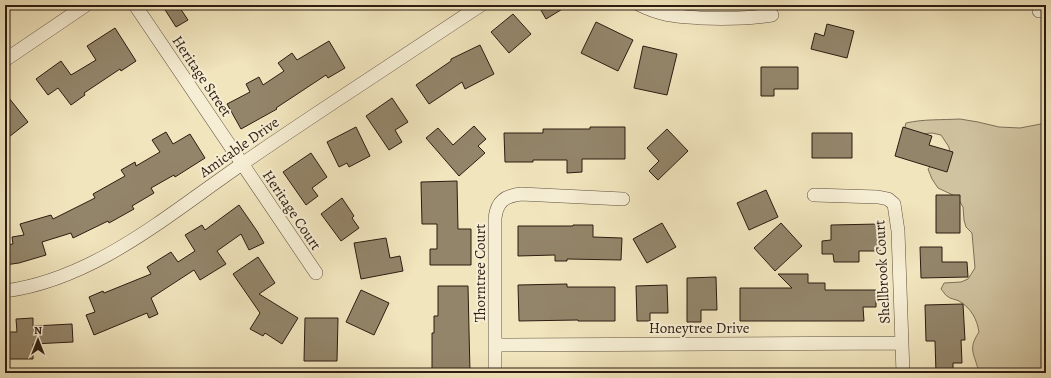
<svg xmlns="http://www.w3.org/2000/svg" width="1051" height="378" font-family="Alegreya,serif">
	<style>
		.green { fill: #d0c3a0; stroke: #7e7058 }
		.building { fill: #93856a; stroke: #2d1c11 }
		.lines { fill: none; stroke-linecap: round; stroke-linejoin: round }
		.minor-casing { stroke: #5e4e3c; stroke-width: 14 }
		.minor { stroke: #f6eed4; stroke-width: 13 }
		.labels { text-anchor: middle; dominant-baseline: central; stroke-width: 4; stroke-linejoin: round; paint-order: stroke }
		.street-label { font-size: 15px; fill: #2d1c11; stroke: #f6eed4 }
	</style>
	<rect width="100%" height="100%" fill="#f1e5bd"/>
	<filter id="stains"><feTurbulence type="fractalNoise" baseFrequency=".005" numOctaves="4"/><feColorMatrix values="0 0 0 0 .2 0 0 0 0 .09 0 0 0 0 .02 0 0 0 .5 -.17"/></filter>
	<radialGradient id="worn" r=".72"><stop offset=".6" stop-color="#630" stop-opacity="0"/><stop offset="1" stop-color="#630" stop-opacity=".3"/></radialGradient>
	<path class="green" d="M960 119 978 122 999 127 1020 128 1046 123V373H979C975 354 967 350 979 332 977 319 971 308 959 301 955 299 950 299 947 296 945 295 943 291 941 289L944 283 961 282 968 279 975 268 972 233 966 227 964 220 963 207 957 197 938 188 932 179 928 169 933 163 950 156 949 147 941 135 932 133 920 134 907 130 905 126 906 123C923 119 942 120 960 119Z"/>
	<path class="building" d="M162 5H178L188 20 176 27Z
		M538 5H569L546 19Z
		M513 14 531 34 509 53 491 32Z
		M596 22 633 40 618 71 581 53Z
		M827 24 854 31 847 58 811 49 815 33 824 36Z
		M115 28 136 61 121 71 120 69 84 93 85 95 71 105 58 88 48 95 36 79 61 61 71 75 96 60 87 46Z
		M329 41 345 68 328 78 326 75 276 108 277 109 241 129 227 104 250 92 246 84 259 77 263 85 284 71 278 63 292 53 297 60Z
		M480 45 494 74 465 89 462 82 429 104 416 85 451 61V59Z
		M643 46 677 54 667 95 634 88Z
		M761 67H798V89H774V96H761Z
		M5 93 28 122 5 140Z
		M392 98 408 122 395 130 402 142 389 150 366 116Z
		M474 126 486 139 478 146 485 153 459 176 426 138 438 128 453 145Z
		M356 127 370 156 349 167 347 163 339 167 327 142Z
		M590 127H625V159H582V172L567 173V160H533V162H505L504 133H543V129H590Z
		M903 127 932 136 929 145 953 152 947 172 895 156Z
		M667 129 688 151 658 180 649 171 659 161 647 148Z
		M166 132 173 144 190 134 205 158 175 177 174 175 151 188 154 193 132 206 134 209 109 223 108 221 73 238 71 233 42 242 46 255 19 263 5 265V245L13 244 12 237 24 235 20 224 51 215 53 219 95 198 93 194 125 176 121 170 135 162 136 166 160 152 152 140Z
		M812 133H852V158H812Z
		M311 153 327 177 312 188 318 196 306 205 283 172Z
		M457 181 458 229H471V265H430V249H437V224H422L421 182Z
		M766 190 778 217 749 230 737 203Z
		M936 195H960V233H936Z
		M342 198 354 216 352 218 359 228 341 241 321 214Z
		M239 205 257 231 264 243 249 250 241 234 217 251 226 264 200 280 194 270 151 298 158 314 149 318 147 313 94 335 86 315 95 312 89 297 103 291 104 293 151 274 147 267 171 252 178 262 195 251 185 235 202 225 205 230Z
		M662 223 676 247 647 263 633 239Z
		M781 223 802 246 775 271 754 248Z
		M879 224 880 251H859V262H834L833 254H822V241L831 240V225Z
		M573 225H593V237L622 238 621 260 567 259V261H555V255L518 256V226H573Z
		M386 238 390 258 400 256 403 271 361 279 354 243Z
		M920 247H942V262H967L968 277 921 278Z
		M258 257 275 283 259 294 298 318 282 344 265 333 263 336 250 329 260 313 233 274Z
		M778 274H808V283H825V290H876V307H863L864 321H740V288H792Z
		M716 277 717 310H701V322H687V278Z
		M567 284V287H615V321H578V320L519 321 518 285Z
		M667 285 668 313H650V321H637L636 286Z
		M438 286H468L470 373H432V333H434V316H438Z
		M361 290 389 303 374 335 346 322Z
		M963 304 965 340H961L962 363H953V373H936L935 341H926L925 305Z
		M33 318V326L72 324 73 342 33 344V359H8V332H17L16 319Z
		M305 318H338L337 361H304Z"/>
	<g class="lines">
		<g class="minor-casing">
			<path id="minor" d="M135 5 316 273
				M640 5C662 16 677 16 700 18 726 19 747 19 772 15
				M1039 11V5
				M5 60 86 5
				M814 195 878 197 888 199 894 204 898 231 903 373
				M5 291C95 279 169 214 242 164 268 146 295 128 322 110 375 75 428 40 481 5
				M496 345 902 343
				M495 373V218C497 201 505 196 521 194L623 199"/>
		</g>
		<use href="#minor" class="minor"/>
	</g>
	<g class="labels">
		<g class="street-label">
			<text transform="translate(202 76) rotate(56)">Heritage Street</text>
			<text transform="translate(239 147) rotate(-35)">Amicable Drive</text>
			<text transform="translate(292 210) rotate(56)">Heritage Court</text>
			<text transform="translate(882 272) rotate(-93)">Shellbrook Court</text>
			<text transform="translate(480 273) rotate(-90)">Thorntree Court</text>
			<text x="699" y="328">Honeytree Drive</text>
		</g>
	</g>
	<rect width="1051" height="378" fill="none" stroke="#f1e5bd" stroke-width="20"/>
	<rect x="6" y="6" width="1039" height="366" fill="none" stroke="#2d1c11" stroke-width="2"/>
	<rect x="10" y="10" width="1031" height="358" fill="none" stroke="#2d1c11"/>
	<g transform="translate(38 340)" stroke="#f6eed4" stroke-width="3" paint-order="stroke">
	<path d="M0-3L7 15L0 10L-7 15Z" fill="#2d1c11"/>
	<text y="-6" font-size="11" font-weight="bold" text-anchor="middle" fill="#2d1c11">N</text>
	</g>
	<rect width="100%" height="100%" filter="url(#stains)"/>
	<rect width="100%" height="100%" fill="url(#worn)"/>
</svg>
